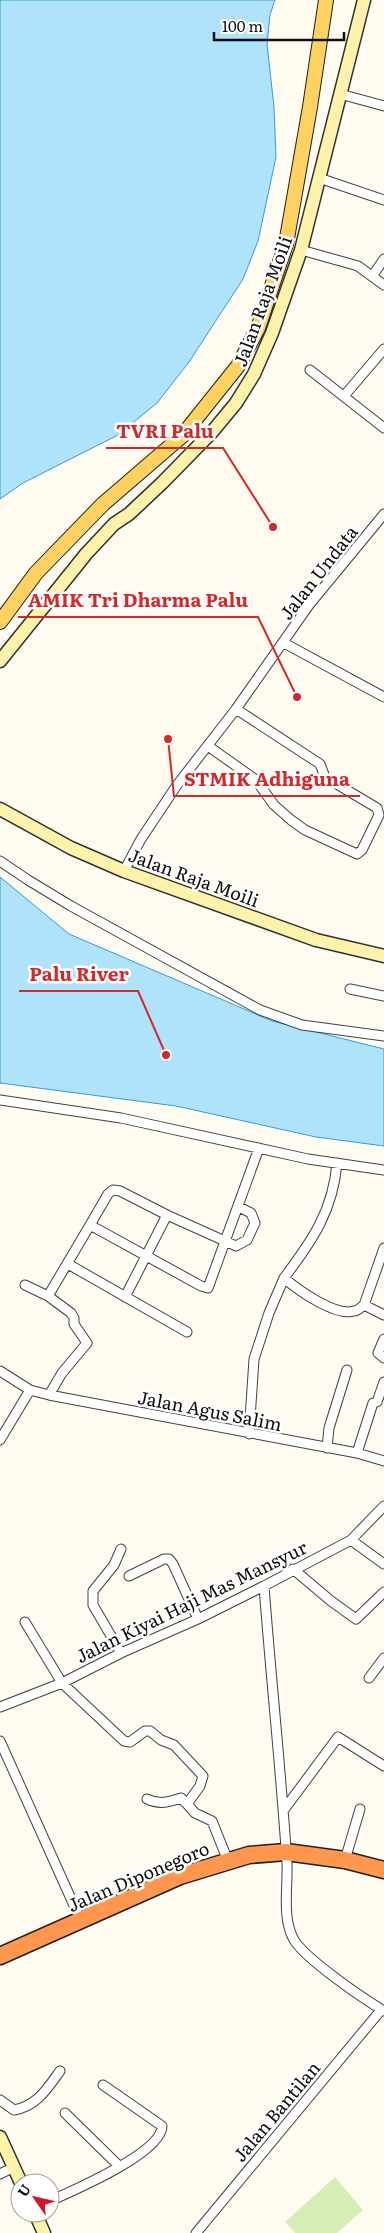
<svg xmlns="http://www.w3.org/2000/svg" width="384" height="2233" font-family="Literata,serif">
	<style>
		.green { fill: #d5eeb5 }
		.water { fill: #afe3fc; stroke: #2f9eda }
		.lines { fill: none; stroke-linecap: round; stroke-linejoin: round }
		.street-casing { stroke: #424242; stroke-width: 11 }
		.secondary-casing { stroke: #313131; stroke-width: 15 }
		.primary-casing { stroke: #202020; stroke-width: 16 }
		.highway-casing { stroke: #202020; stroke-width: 19 }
		.street { stroke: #fff; stroke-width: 9 }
		.secondary { stroke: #fff2ab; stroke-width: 12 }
		.primary { stroke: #ffd160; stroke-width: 14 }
		.highway { stroke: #ff974e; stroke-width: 16 }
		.labels { text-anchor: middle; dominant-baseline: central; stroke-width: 5; stroke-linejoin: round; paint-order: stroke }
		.street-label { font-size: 18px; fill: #0f0f0f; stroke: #fff }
		.leader { fill: none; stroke: #d62828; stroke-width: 2 }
		.callout-dot { fill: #d62828; stroke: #fff; stroke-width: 2 }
		.callout-label { font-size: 19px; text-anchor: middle; font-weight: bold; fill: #d62828; stroke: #fff; stroke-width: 5; stroke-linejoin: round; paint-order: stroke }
	</style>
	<rect width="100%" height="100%" fill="#fffbf0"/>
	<path class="green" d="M335 2177 363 2210 337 2233H295L285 2222Z"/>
	<path class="water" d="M0 0H275L270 15 267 44 274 107 276 157 258 241 243 279 189 362 157 403 118 435 23 483 0 499Z
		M0 877 69 934 272 1021 384 1049V1146L316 1137 176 1106 0 1083Z"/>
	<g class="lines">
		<g class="street-casing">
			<path id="street" d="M340 94 384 106
				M319 178 384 200
				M301 250 358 266 384 285
				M373 275 384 259
				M310 370 384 428
				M344 396 384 349
				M284 643 384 697
				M208 746 256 780 274 805 291 820 305 830 357 854 362 850 379 815 377 808 325 777 320 764 236 709
				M0 861 28 880 71 906 260 1010 302 1025 384 1036
				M124 871 141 839 177 785 236 709 309 605 384 514
				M350 989 384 996
				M0 1100 121 1118 308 1159 384 1170
				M167 1215 236 1246 247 1240 255 1223 251 1213 239 1207
				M90 1225 108 1194 113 1190 120 1191 167 1215 125 1297
				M68 1264 187 1332
				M284 1278C312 1241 333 1211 337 1163
				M25 1285 48 1296 71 1313 74 1318V1324L87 1343 62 1373 49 1395
				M48 1296 90 1225 201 1286 208 1288 259 1148
				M364 1305 384 1248
				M384 1339 378 1353 384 1358
				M0 1371 30 1390 49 1395 357 1453 384 1461
				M249 1434 254 1359 269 1313 284 1278C298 1290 336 1317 354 1311 358 1311 361 1307 364 1305L384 1315
				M0 1440 30 1390
				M327 1448 329 1428 347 1370
				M357 1453 373 1403 377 1402 384 1382
				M351 1540 384 1564
				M293 1569 331 1601 356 1619 384 1592
				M129 1576 164 1559H169L173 1564 198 1619
				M264 1586C271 1679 281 1771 287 1863 288 1886 282 1917 293 1938 302 1957 364 1999 384 2011
				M25 1622 62 1683 124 1741 130 1742 145 1731H150L161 1740 174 1745 203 1776 200 1786 187 1804 195 1813 212 1821 228 1861
				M121 1653 93 1605V1591L114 1565 121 1549
				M369 1678 384 1658
				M0 1707 62 1683 121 1653 198 1619 264 1586 351 1540 384 1506
				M0 1741 81 1921
				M147 1799C160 1805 169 1802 181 1798L187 1804
				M283 1811 338 1737 384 1766
				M345 1860 360 1809
				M0 2100 14 2110C37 2106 47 2089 60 2071
				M65 2113 119 2166
				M0 2174 14 2167
				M50 2201C74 2190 162 2153 162 2126L103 2085
				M196 2233 381 2010"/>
		</g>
		<g class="secondary-casing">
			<path id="secondary" d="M0 661 86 554 114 524 129 514 162 483 212 432 236 403 254 374 272 333 301 250 364 0
				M0 809 71 848 124 871 316 940 384 956
				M0 2137 21 2183
				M35 2213 44 2233"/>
		</g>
		<g class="primary-casing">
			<path id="primary" d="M0 622 36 573 103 504 182 436 238 366 258 328 286 244 310 107 326 0"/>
		</g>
		<g class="highway-casing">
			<path id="highway" d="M0 1956 180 1876 249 1855 286 1852 345 1860 384 1870"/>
		</g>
		<use href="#street" class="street"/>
		<use href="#secondary" class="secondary"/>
		<use href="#primary" class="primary"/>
		<use href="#highway" class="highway"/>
	</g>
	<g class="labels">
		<g class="street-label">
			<text transform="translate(262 301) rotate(-70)">Jalan Raja Moili</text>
			<text transform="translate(318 572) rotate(-52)">Jalan Undata</text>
			<text transform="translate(194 877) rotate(20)">Jalan Raja Moili</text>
			<text transform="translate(210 1410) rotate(11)">Jalan Agus Salim</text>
			<text transform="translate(191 1601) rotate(-26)">Jalan Kiyai Haji Mas Mansyur</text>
			<text transform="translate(138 1876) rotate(-23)">Jalan Diponegoro</text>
			<text transform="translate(276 2111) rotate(-50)">Jalan Bantilan</text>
		</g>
	</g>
	<path class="leader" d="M273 527L223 448H106M297 697L258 617H18M168 739L174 796H360M166 1055L138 991H19"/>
	<g class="callout-dot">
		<circle cx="273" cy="527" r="5"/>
		<circle cx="297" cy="697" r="5"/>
		<circle cx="168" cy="739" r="5"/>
		<circle cx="166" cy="1055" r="5"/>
	</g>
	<g class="callout-label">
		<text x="165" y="438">TVRI Palu</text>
		<text x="138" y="607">AMIK Tri Dharma Palu</text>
		<text x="267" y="786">STMIK Adhiguna</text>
		<text x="79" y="981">Palu River</text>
	</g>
	<g transform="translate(35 2198) rotate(304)"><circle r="24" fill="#ffffff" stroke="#9f9f9f"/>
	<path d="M0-4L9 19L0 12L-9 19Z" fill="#cd1829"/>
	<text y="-8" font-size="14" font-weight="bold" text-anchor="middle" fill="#0f0f0f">U</text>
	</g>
	<path d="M214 32v8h130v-8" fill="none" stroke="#0f0f0f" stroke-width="2.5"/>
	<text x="222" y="32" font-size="15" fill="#0f0f0f" stroke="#ffffff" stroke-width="4" paint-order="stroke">100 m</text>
</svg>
